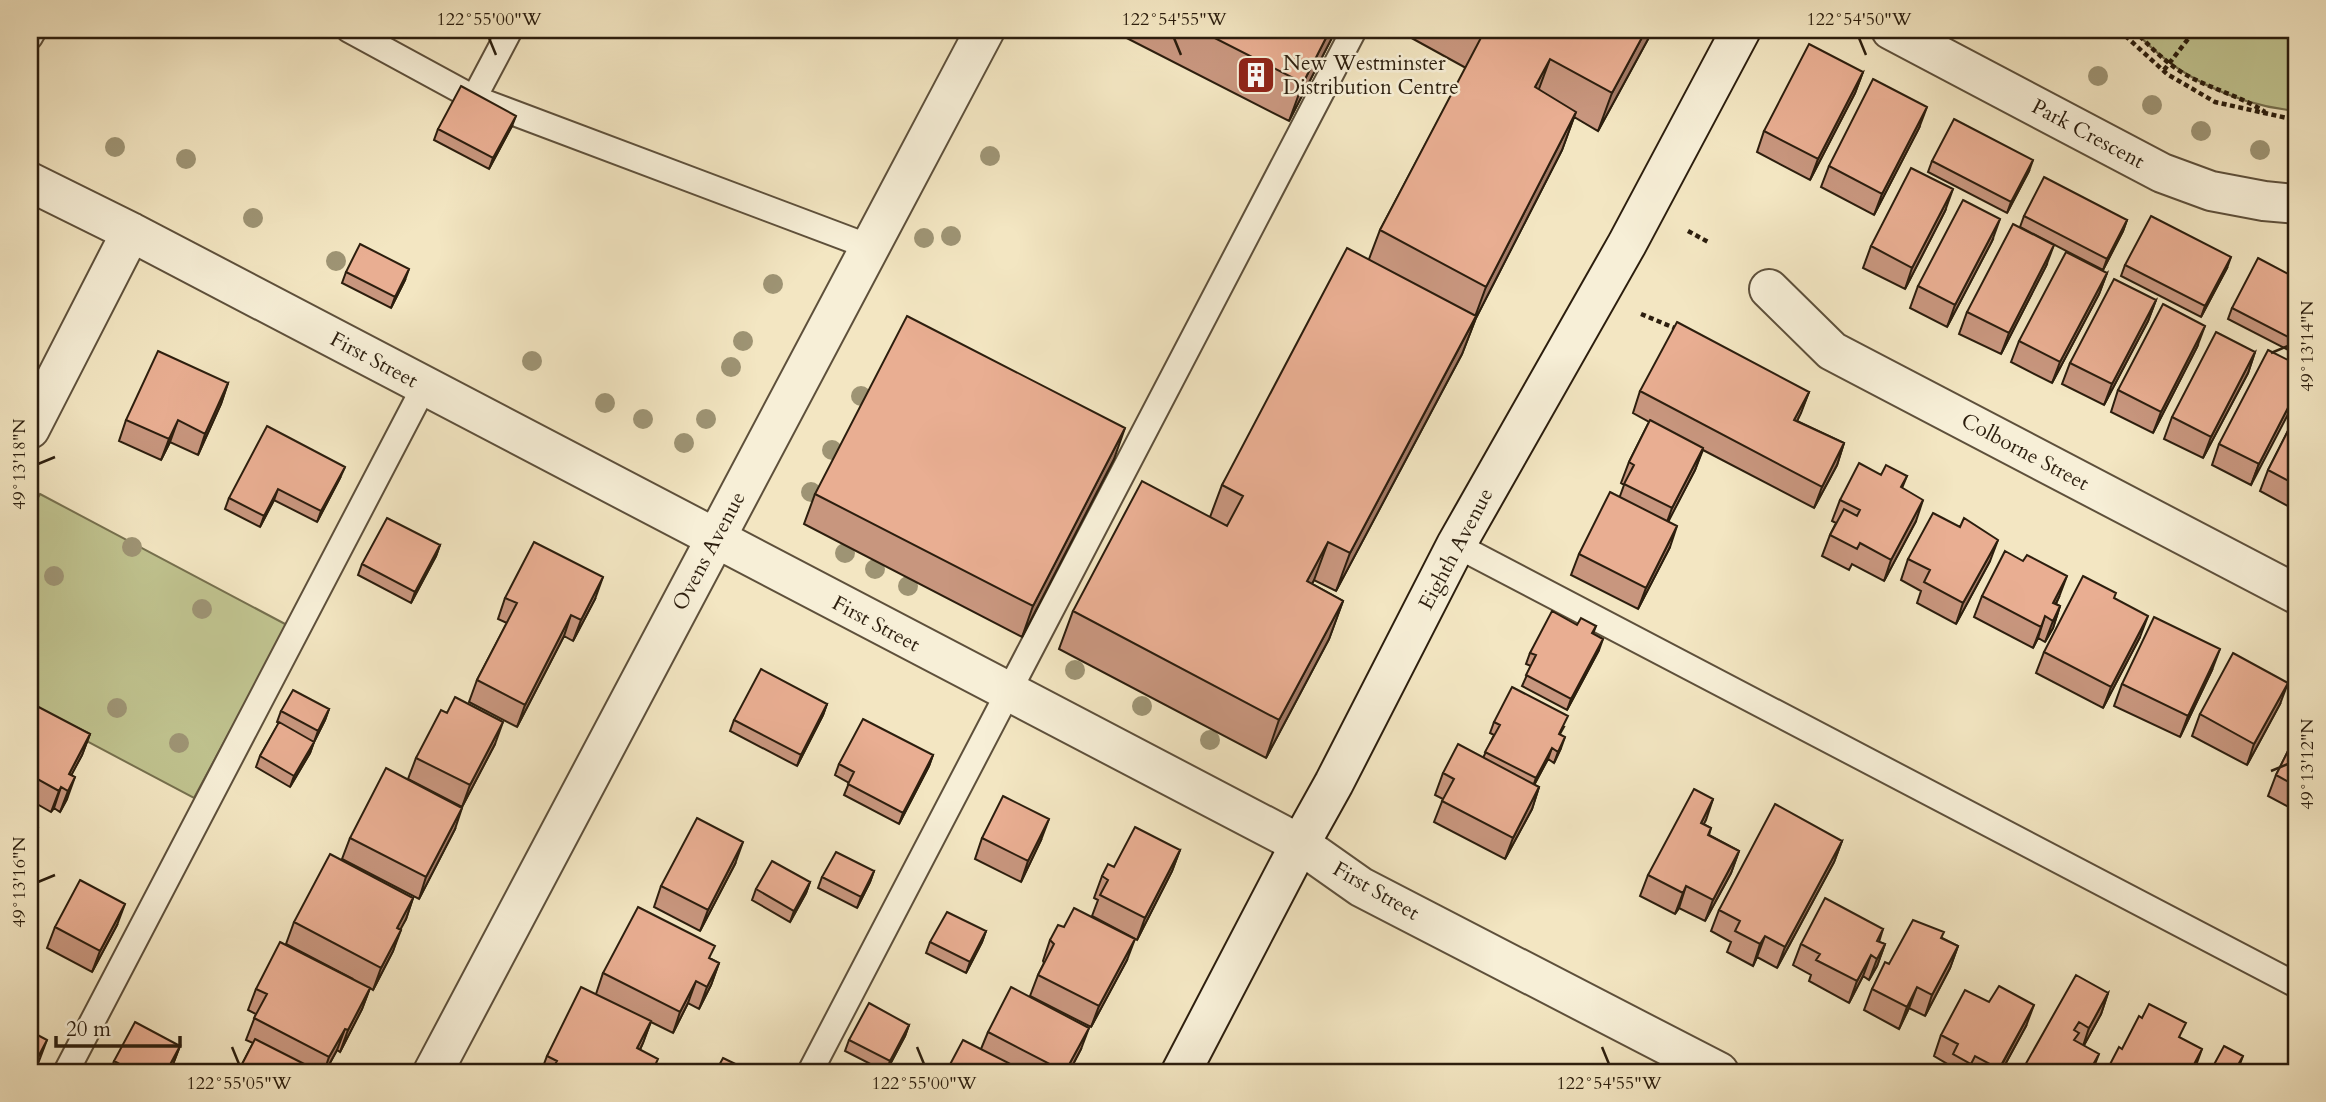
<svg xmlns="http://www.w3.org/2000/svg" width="2326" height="1102" font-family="Cardo,serif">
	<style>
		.green { fill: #c0c38f; stroke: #76704e; stroke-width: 2 }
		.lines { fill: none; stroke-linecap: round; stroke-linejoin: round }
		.lane-casing { stroke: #5e503b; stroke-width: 28 }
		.street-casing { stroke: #5e503b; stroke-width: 42 }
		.secondary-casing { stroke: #2c1e0e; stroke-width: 42 }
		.path { stroke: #2c1e0e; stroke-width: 4.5; stroke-dasharray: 5 3.5; stroke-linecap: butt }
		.lane { stroke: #f7efd7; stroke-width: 24 }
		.street { stroke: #f7efd7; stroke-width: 38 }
		.secondary { stroke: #f7efd7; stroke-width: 38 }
		.tree { fill: #9e9474 }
		.wall { fill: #c8967e; stroke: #2c1e0e; stroke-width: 2 }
		.shaded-wall { fill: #a37a66; stroke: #2c1e0e; stroke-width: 2 }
		.building { fill: #e9ae92; stroke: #2c1e0e; stroke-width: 2 }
		.ticks { fill: none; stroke: #2c1e0e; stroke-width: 2.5 }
		.labels { text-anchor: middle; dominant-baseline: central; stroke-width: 5; stroke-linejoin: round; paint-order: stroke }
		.poi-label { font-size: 21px; fill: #2c1e0e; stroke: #f7efd7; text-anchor: start }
		.street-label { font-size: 21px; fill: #2c1e0e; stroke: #f7efd7 }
		.neatline { fill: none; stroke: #2c1e0e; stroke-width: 2.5 }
		.ticks-label { font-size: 18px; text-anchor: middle; fill: #2c1e0e }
	</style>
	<rect width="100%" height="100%" fill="#f3e6c2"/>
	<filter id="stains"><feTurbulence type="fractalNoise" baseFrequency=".00286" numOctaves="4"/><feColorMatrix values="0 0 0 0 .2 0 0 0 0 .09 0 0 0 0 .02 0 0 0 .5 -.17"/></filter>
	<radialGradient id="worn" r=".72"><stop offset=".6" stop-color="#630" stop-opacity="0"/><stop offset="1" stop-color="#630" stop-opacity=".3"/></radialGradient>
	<path class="green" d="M2134 30H2296V111C2235 105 2175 76 2134 30Z
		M40 494 287 625 194 798 30 711V512Z"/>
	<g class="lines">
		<g class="lane-casing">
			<path id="lane" d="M349 30 474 98 870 247
				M30 37 34 30
				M474 98 510 30
				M1456 545 2296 985
				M66 1072 424 387
				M810 1072 1354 30"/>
		</g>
		<g class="street-casing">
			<path id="street" d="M1891 30 2162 173 2211 191 2264 201 2296 204
				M30 182 131 232 1300 844 1361 887 1719 1072
				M1769 289 1832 351 2296 594
				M30 429 131 232
				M433 1072 985 30"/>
		</g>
		<g class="secondary-casing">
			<path id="secondary" d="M1181 1072 1300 844 1334 783 1456 545 1627 244 1741 30"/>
		</g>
		<path class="path" d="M2119 30 2167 74 2215 102 2296 120
			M2134 30C2150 47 2169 66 2190 77 2215 90 2242 97 2265 112
			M2164 70 2195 30
			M1688 231 1710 243
			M1641 314 1677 329"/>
		<use href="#lane" class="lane"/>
		<use href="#street" class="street"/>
		<use href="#secondary" class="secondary"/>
	</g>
	<g class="tree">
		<circle cx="2098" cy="76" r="10"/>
		<circle cx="2152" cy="105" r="10"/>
		<circle cx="2201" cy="131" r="10"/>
		<circle cx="115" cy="147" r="10"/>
		<circle cx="2260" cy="150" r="10"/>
		<circle cx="990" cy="156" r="10"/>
		<circle cx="186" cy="159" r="10"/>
		<circle cx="253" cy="218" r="10"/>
		<circle cx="951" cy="236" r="10"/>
		<circle cx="924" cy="238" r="10"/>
		<circle cx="336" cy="261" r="10"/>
		<circle cx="773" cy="284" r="10"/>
		<circle cx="743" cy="341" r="10"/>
		<circle cx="532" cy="361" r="10"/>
		<circle cx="731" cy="367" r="10"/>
		<circle cx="861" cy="396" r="10"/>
		<circle cx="605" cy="403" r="10"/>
		<circle cx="643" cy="419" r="10"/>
		<circle cx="706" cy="419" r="10"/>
		<circle cx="684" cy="443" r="10"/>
		<circle cx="832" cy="450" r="10"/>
		<circle cx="811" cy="492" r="10"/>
		<circle cx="132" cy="547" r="10"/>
		<circle cx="845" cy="553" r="10"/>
		<circle cx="875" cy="569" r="10"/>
		<circle cx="54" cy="576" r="10"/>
		<circle cx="908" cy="586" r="10"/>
		<circle cx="202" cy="609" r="10"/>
		<circle cx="1075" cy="670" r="10"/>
		<circle cx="1142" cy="706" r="10"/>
		<circle cx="117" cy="708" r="10"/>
		<circle cx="1210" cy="740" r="10"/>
		<circle cx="179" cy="743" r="10"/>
	</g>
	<path class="wall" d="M437 30H453L449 36Z
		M1111 30H1336L1289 121Z
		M1397 30H1653L1598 131 1574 117 1562 150 1476 318 1462 354 1336 591 1314 580 1312 584 1343 601 1329 639 1266 758 1059 649 1073 611 1210 517 1222 485 1369 259 1380 230 1466 68Z
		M1863 72 1855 93 1810 180 1757 152 1764 131Z
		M512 126 489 169 434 140 438 129Z
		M1919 128 1874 215 1821 187 1829 166Z
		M1932 161 2029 171 2007 213 1928 172Z
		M1945 211 1905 289 1863 268 1871 246Z
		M2024 216 2127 220 2123 231 2103 270 2020 227Z
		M1992 241 1947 327 1910 308 1918 286Z
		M2125 265 2227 268 2201 317 2121 276Z
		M2046 266 2001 354 1959 334 1967 312Z
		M346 272 405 280 391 308 342 283Z
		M2107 273 2099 294 2052 383 2011 362 2019 341Z
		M2296 278V354L2228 319 2232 308Z
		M2156 300 2148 321 2104 405 2062 384 2070 363Z
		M2197 347 2153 433 2111 412 2118 390Z
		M2255 352 2248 373 2203 458 2164 439 2172 417Z
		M2296 364 2251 485 2212 465 2219 444Z
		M228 383 221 404 198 455 170 442 161 460 119 441 126 420Z
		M1640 391 1809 392 1797 421 1844 443 1837 465 1814 508 1703 450 1695 470 1668 521 1670 547 1638 609 1571 575 1579 554 1620 496 1624 485 1621 483 1629 462 1649 422 1633 413Z
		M2296 415V507L2295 510 2260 491 2268 470Z
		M1114 459 1022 637 804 524 815 494Z
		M1881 475 1907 476 1902 488 1916 521 1884 581 1852 564 1849 570 1822 556 1830 535 1836 523 1832 521 1840 500Z
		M340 478 317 522 274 500 260 527 225 509 229 498Z
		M1960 527 1990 561 1956 624 1917 603 1921 591 1901 580 1908 559Z
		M440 545 436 556 411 603 358 575 362 564Z
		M1982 596 2059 597 2056 604 2060 606 2053 628 2045 642 2038 638 2033 648 1974 617Z
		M505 598 595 599 573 641 564 636 517 727 469 702 477 680 507 623 498 619Z
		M2114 598 2140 637 2103 708 2036 673 2044 652Z
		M1577 625 1596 626 1593 634 1599 650 1567 710 1522 686 1531 666 1526 664 1530 653Z
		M2212 670 2180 737 2114 706 2122 684Z
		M827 704 823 715 797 766 730 731 734 720Z
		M2280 704 2247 765 2192 736 2200 714Z
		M30 705 90 734 82 755 71 775 67 799 60 812 54 808 51 812 30 800Z
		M329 709 325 720 314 742 310 753 290 787 256 767 260 756 279 723 277 722 281 711Z
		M447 713 495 744 462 807 408 779 416 758Z
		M1494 722 1564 727 1560 734 1561 748 1554 763 1548 759 1534 785 1539 787 1532 809 1505 859 1434 822 1443 799 1435 795 1443 773 1483 758 1494 735 1490 733Z
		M2296 735V811L2268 796 2276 775Z
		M933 755 929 766 899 824 844 795 849 783 835 775 839 764Z
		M1713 799 1703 824 1711 828 1709 835 1739 851 1731 873 1705 921 1679 908 1675 914 1640 896 1648 875Z
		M455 829 419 899 342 859 350 838Z
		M982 838 1041 840 1021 882 975 859Z
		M1842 841 1834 862 1777 968 1757 957 1753 966 1727 952 1731 942 1711 931 1719 910Z
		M1180 850 1172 871 1137 940 1092 916 1098 900 1094 898 1102 876 1114 867Z
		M735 864 700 931 654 907 661 886Z
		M874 871 870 882 857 908 818 888 822 877Z
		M810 882 806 893 790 922 752 900 756 889Z
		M413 898 406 919 400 929 393 951 373 990 370 988 362 1009 340 1052 337 1050 325 1072H238L253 1043 246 1040 256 1014 248 1010 256 989 351 978 286 944 294 922Z
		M117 925 92 972 47 948 55 927Z
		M1883 929 1879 942 1885 944 1877 966 1869 980 1863 976 1849 1003 1809 981 1811 975 1793 965 1801 944Z
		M986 931 982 942 966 973 926 953 930 942Z
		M1942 938 1958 946 1950 968 1925 1016 1909 1008 1899 1029 1864 1010 1872 989 1889 964Z
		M1050 940 1127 960 1091 1027 1030 996 1038 975 1044 963 1043 961Z
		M711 959 719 963 711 985 699 1009 688 1003 673 1033 651 1022 640 1050 654 1072H541L547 1056 596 994 603 973Z
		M2108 993 2101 1014 2084 1045 2092 1072H2022L2024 1067Z
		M909 1025 905 1036 886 1072 845 1051 849 1040Z
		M2026 1026 2001 1072H1946L1949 1065 1934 1056 1941 1035Z
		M988 1032 1081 1049 1069 1072H946L981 1049Z
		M180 1046 170 1072H110L114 1061Z"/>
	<path class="shaded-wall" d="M1330 30H1336L1289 121 1303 83Z
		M1646 30H1653L1598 131 1612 93Z
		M1550 59 1536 97 1535 87Z
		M1863 72 1855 93 1810 180 1818 159Z
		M1927 107 1919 128 1874 215 1882 194Z
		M1576 112 1562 150 1476 318 1462 354 1336 591 1350 553 1473 322 1486 287Z
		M516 116 512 126 489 169 493 158Z
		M2033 160 2029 171 2007 213 2011 202Z
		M1953 189 1945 211 1905 289 1912 268Z
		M2000 219 1992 241 1947 327 1955 305Z
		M2127 220 2123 231 2103 270 2107 259Z
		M2054 245 2046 266 2001 354 2009 333Z
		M2231 257 2227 268 2201 317 2205 306Z
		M409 269 405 280 391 308 395 297Z
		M2107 273 2099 294 2052 383 2060 362Z
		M2156 300 2148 321 2104 405 2112 384Z
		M2205 326 2197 347 2153 433 2161 412Z
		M2255 352 2248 373 2203 458 2211 437Z
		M228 383 221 404 198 455 205 434Z
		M1809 392 1801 413 1787 441 1794 420Z
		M2296 392V399L2251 485 2259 464Z
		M178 420 170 442 161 460 169 439Z
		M1125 428 1114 459 1022 637 1033 606Z
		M1844 443 1837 465 1814 508 1822 487Z
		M1703 448 1695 470 1664 530 1672 508Z
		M345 467 340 478 317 522 321 511Z
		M278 489 274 500 260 527 264 516Z
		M1923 500 1916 521 1884 581 1891 560Z
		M1677 526 1670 547 1638 609 1646 588Z
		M1998 540 1990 561 1956 624 1963 603Z
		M1328 542 1314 580 1293 619 1307 581Z
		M440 545 436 556 411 603 415 592Z
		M2067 576 2059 597 2048 618 2053 603Z
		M603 577 595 599 573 641 581 620Z
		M1343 601 1329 639 1266 758 1279 720Z
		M2060 606 2053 628 2045 642 2053 621Z
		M571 615 564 636 517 727 525 705Z
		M2045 616 2038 638 2033 648 2041 627Z
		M2148 616 2140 637 2103 708 2111 687Z
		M1603 639 1599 650 1567 710 1571 699Z
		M2220 649 2212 670 2180 737 2188 716Z
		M2288 683 2280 704 2247 765 2254 744Z
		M827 704 823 715 797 766 801 755Z
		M329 709 325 720 314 742 318 731Z
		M503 722 495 744 462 807 470 785Z
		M90 734 82 755 64 789 69 774Z
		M1565 737 1561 748 1554 763 1558 752Z
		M314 742 310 753 290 787 294 776Z
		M1552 748 1548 759 1532 789 1536 778Z
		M933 755 929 766 899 824 903 813Z
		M75 777 67 799 60 812 68 791Z
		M61 787 54 808 51 812 59 791Z
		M1539 787 1532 809 1505 859 1513 838Z
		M1713 799 1706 820 1693 844 1701 823Z
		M462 808 455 829 419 899 426 877Z
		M1049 819 1041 840 1021 882 1028 861Z
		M38 828 30 849V850V843Z
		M1842 841 1834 862 1777 968 1785 947Z
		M743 842 735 864 700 931 708 910Z
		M1180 850 1172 871 1137 940 1145 918Z
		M1739 851 1731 873 1705 921 1713 900Z
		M874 871 870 882 857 908 861 897Z
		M810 882 806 893 790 922 794 911Z
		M1686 886 1679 908 1675 914 1683 893Z
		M413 898 406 919 390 949 397 928Z
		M125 904 117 925 92 972 100 951Z
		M401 930 393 951 373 990 381 968Z
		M986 931 982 942 966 973 970 962Z
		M1765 936 1757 957 1753 966 1760 944Z
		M1135 939 1127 960 1091 1027 1099 1006Z
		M1885 944 1877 966 1869 980 1877 959Z
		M1958 946 1950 968 1925 1016 1932 995Z
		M1871 955 1863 976 1849 1003 1857 981Z
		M719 963 711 985 699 1009 707 987Z
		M696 981 688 1003 673 1033 680 1012Z
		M1917 987 1909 1008 1899 1029 1907 1007Z
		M370 988 362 1009 340 1052 348 1030Z
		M2108 993 2101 1014 2082 1049 2089 1028Z
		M2034 1005 2026 1026 2001 1072H1998Z
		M651 1021 643 1043 630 1070 637 1048Z
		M909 1025 905 1036 886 1072 890 1061Z
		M1089 1028 1081 1049 1069 1072H1065Z
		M345 1029 337 1050 325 1072H324L329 1057Z
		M47 1040 39 1061 33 1072H30Z
		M180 1046 172 1067 170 1072H166Z
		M2202 1049 2194 1071 2193 1072H2190Z
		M2099 1054 2092 1072H2089Z
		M2243 1056 2237 1072H2234Z"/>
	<path class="building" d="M1199 30H1330L1303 83Z
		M1479 30H1646L1612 93 1550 59 1535 87 1576 112 1486 287 1380 230 1484 32Z
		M1809 44 1863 72 1818 159 1764 131Z
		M1873 79 1927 107 1882 194 1829 166Z
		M461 86 516 116 493 158 438 129Z
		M1954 119 2033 160 2011 202 1932 161Z
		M1911 168 1953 189 1912 268 1871 246Z
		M2044 177 2127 220 2107 259 2024 216Z
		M1963 200 2000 219 1955 305 1918 286Z
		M2151 216 2231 257 2205 306 2125 265Z
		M2013 224 2054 245 2009 333 1967 312Z
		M360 244 409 269 395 297 346 272Z
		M1347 248 1476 316 1350 553 1328 542 1307 581 1343 601 1279 720 1073 611 1142 481 1227 526 1243 496 1222 485Z
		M2066 252 2107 273 2060 362 2019 341Z
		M2258 258 2296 278V341L2232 308Z
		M2114 279 2156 300 2112 384 2070 363Z
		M2163 304 2205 326 2161 412 2118 390Z
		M907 316 1125 428 1033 606 815 494Z
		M1677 322 1809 392 1794 420 1844 443 1822 487 1640 391Z
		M2216 332 2255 352 2211 437 2172 417Z
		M2268 350 2296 364V392L2259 464 2219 444Z
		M158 351 228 383 205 434 178 420 169 439 126 420Z
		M2296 415V485L2268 470Z
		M1650 420 1703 448 1672 508 1624 484 1634 465 1629 462Z
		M267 426 345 467 321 511 278 489 264 516 229 498Z
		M1859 463 1881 475 1886 465 1907 476 1901 487 1923 500 1891 560 1860 543 1857 549 1830 535 1844 509 1857 516 1860 510 1840 500Z
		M1610 492 1677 526 1646 588 1579 554Z
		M1933 513 1960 527 1964 518 1998 540 1963 603 1924 582 1930 570 1908 559Z
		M387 518 440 545 415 592 362 564Z
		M534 542 603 577 581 620 571 615 525 705 477 680 517 603 505 598Z
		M2005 551 2023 561 2027 555 2067 576 2053 603 2060 606 2053 621 2045 616 2041 627 1982 596Z
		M2083 576 2116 593 2114 598 2148 616 2111 687 2044 652Z
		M1552 611 1577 625 1581 618 1596 626 1592 633 1603 639 1571 699 1526 675 1536 655 1530 653Z
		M2154 617 2220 649 2188 716 2122 684Z
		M2233 653 2288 683 2254 744 2200 714Z
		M761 669 827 704 801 755 734 720Z
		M1512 687 1568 716 1559 734 1565 737 1558 752 1552 748 1536 778 1485 752 1500 725 1494 722Z
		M293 690 329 709 318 731 281 711Z
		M455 697 503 722 470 785 416 758 441 710 447 713Z
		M31 703 90 734 69 774 75 777 68 791 61 787 59 791 30 775V705Z
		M863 719 933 755 903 813 848 784 854 772 839 764Z
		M279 722 314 742 294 776 260 756Z
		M2296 735V786L2276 775Z
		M1458 744 1539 787 1513 838 1442 801 1454 779 1443 773Z
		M386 768 462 808 426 877 350 838Z
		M1694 789 1713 799 1701 823 1711 828 1708 835 1739 851 1713 900 1686 886 1683 893 1648 875Z
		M1003 796 1049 819 1028 861 982 838Z
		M1775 804 1842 841 1785 947 1765 936 1760 944 1735 931 1740 921 1719 910Z
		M30 807 34 809 30 818Z
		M697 818 743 842 708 910 661 886Z
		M30 823 38 828 30 843Z
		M1135 827 1180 850 1145 918 1100 895 1108 880 1102 876 1108 864 1114 867Z
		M836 852 874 871 861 897 822 877Z
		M330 854 413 898 397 928 401 930 381 968 294 922Z
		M772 861 810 882 794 911 756 889Z
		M80 880 125 904 100 951 55 927Z
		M1825 898 1883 929 1877 941 1885 944 1877 959 1871 955 1857 981 1816 960 1820 954 1801 944Z
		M638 907 715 946 709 958 719 963 707 987 696 981 680 1012 603 973Z
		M1074 908 1135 939 1099 1006 1038 975 1054 944 1050 940 1058 925 1064 927Z
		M947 912 986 931 970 962 930 942Z
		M1913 920 1944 932 1941 938 1958 946 1932 995 1917 987 1907 1007 1872 989 1885 962 1889 964Z
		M280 942 370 988 348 1030 345 1029 329 1057 254 1018 267 994 256 989Z
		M2076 975 2108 993 2089 1028 2079 1022 2074 1030 2079 1033 2074 1040 2099 1054 2089 1072H2035L2024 1067Z
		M1999 986 2034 1005 1999 1069 1975 1056 1971 1064 1953 1054 1958 1044 1941 1035 1965 990 1989 1002Z
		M581 987 651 1021 637 1048 658 1059 652 1072H566L554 1066 557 1061 547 1056Z
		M1011 987 1089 1028 1065 1072 988 1032Z
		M869 1003 909 1025 890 1061 849 1040Z
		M2149 1004 2186 1023 2179 1037 2202 1049 2190 1072H2106L2119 1047 2122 1049 2139 1016 2142 1018Z
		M135 1022 180 1046 166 1072H134L114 1061Z
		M30 1031 47 1040 30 1072Z
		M255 1039 320 1072H238Z
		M963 1040 1026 1072H946Z
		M2224 1046 2243 1056 2234 1072H2210Z
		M723 1058 752 1072H708L710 1068 716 1071Z
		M834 1067 844 1072H831Z"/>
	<path class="ticks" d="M489 38 496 55M1174 38 1181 55M1859 38 1866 55M2271 353 2288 346M38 464 55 457M2271 771 2288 764M38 882 55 875M232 1047 239 1064M917 1047 924 1064M1602 1047 1609 1064"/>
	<defs>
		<g id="building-square" transform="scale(2.0125)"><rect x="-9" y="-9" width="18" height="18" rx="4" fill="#8f2418" stroke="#f7efd7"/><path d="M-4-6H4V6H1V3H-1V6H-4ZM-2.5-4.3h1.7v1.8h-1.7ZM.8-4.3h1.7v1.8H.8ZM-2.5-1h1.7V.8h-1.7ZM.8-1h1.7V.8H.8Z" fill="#fff"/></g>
	</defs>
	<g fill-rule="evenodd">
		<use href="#building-square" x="1256" y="75"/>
	</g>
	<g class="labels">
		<g class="poi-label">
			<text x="1283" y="63">New Westminster<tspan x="1283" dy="24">Distribution Centre</tspan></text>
		</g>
		<g class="street-label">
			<text transform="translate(2088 134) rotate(28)">Park Crescent</text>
			<text transform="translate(374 360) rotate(28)">First Street</text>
			<text transform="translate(2025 452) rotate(28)">Colborne Street</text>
			<text transform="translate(1456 549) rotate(-62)">Eighth Avenue</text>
			<text transform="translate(709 551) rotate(-62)">Ovens Avenue</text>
			<text transform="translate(876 624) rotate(28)">First Street</text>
			<text transform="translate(1376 891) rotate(30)">First Street</text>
		</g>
	</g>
	<rect width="2326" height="1102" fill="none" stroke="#f3e6c2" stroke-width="77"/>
	<path d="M56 1036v10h124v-10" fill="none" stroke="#2c1e0e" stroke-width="3.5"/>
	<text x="66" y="1036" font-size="21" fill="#2c1e0e" stroke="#f7efd7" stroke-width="5" paint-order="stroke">20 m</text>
	<rect x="38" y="38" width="2250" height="1026" class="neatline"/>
	<g class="ticks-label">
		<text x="489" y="25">122°55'00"W</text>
		<text x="1174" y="25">122°54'55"W</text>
		<text x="1859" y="25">122°54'50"W</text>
		<text transform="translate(2307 346) rotate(-90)" y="6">49°13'14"N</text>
		<text transform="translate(19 464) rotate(-90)" y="6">49°13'18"N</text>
		<text transform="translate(2307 764) rotate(-90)" y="6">49°13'12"N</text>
		<text transform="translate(19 882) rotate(-90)" y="6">49°13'16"N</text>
		<text x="239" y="1089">122°55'05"W</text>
		<text x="924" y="1089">122°55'00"W</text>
		<text x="1609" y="1089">122°54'55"W</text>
	</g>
	<rect width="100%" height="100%" filter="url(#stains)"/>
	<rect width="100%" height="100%" fill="url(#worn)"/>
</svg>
